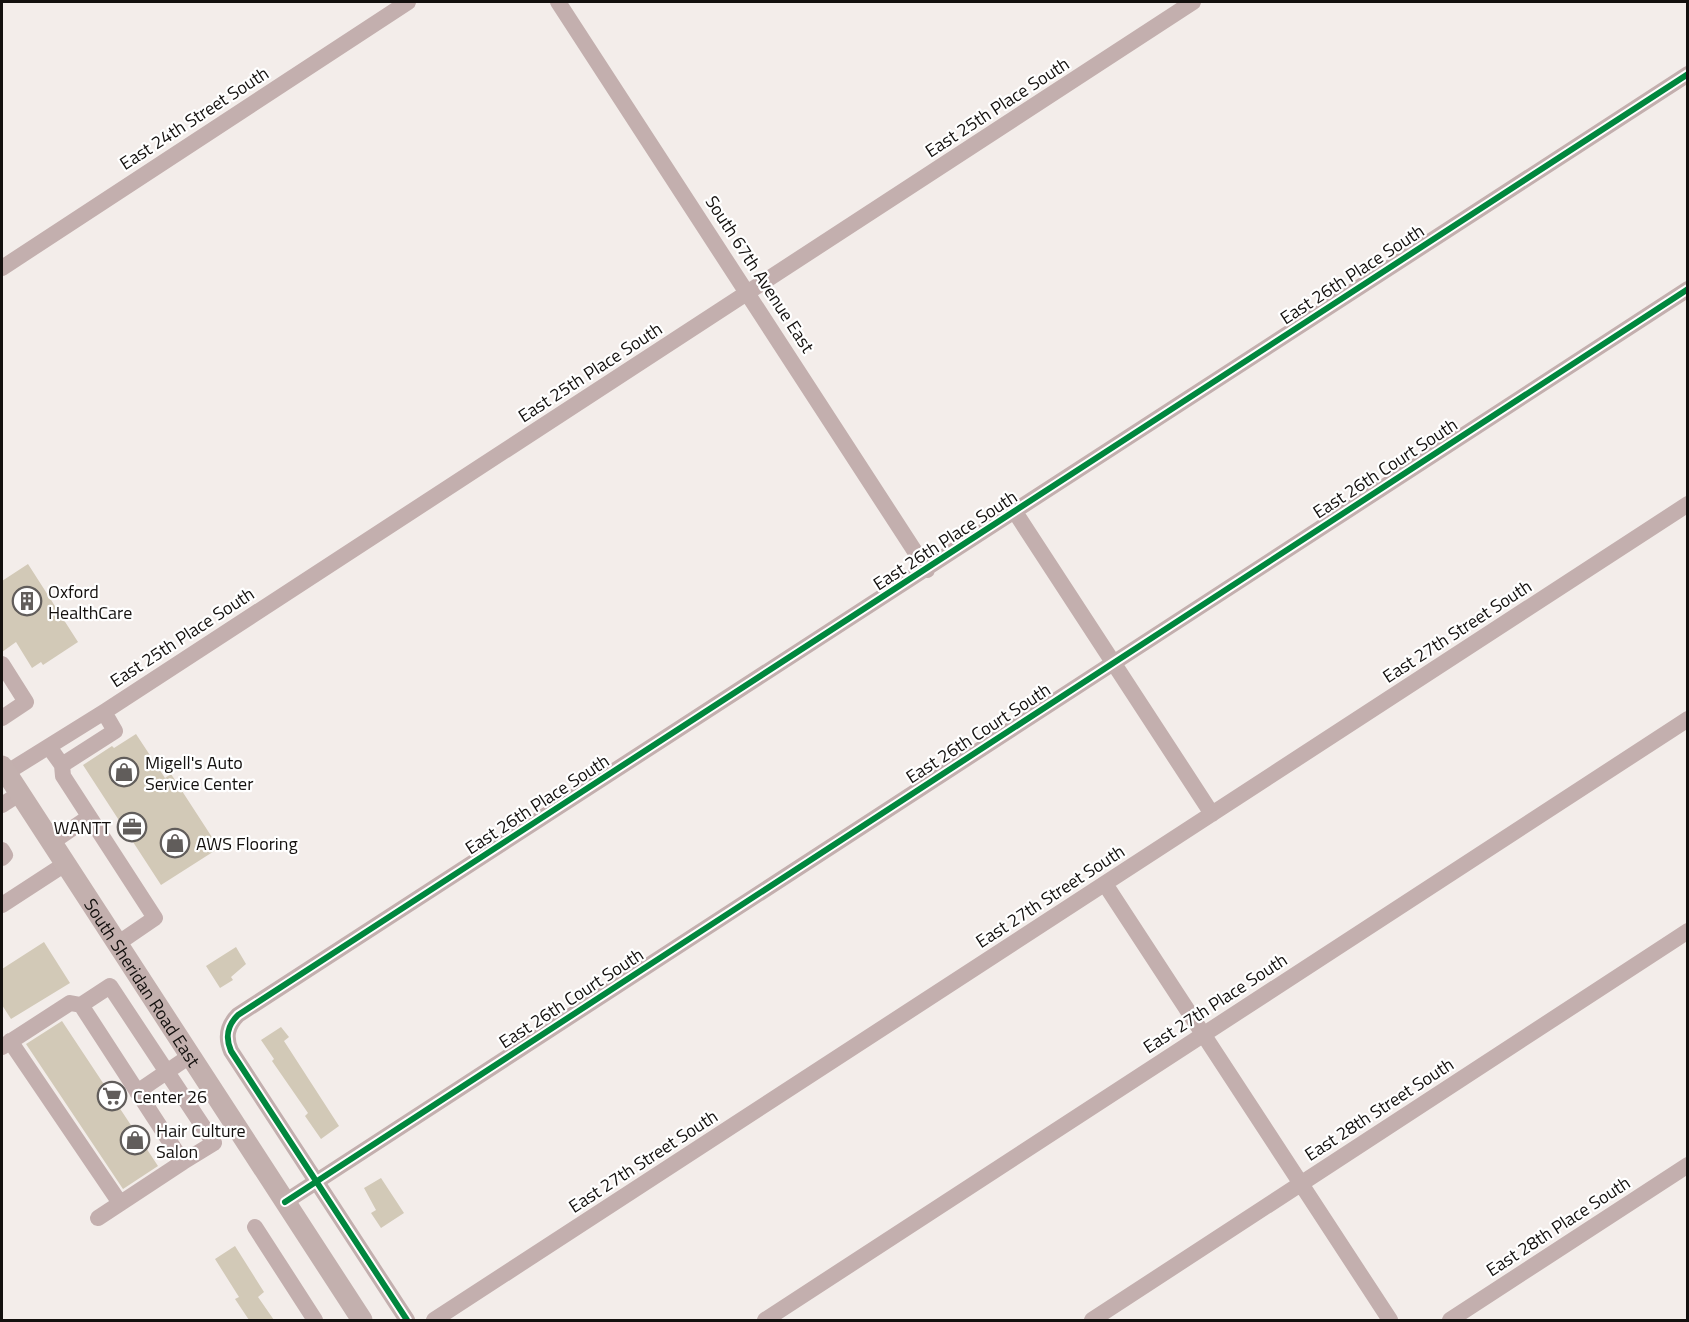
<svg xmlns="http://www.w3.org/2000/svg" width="1689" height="1322" font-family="'Titillium Web',sans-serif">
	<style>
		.building { fill: #d2c9b7 }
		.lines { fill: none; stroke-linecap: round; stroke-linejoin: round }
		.minor { stroke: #c3afae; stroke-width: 16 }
		.major { stroke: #c3b0ae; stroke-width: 21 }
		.cycleway-casing { stroke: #fff; stroke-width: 10 }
		.cycleway { stroke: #00873e; stroke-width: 6 }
		.labels { text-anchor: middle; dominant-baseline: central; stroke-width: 4.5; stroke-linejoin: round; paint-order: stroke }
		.street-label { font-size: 18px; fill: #13100e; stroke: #fff }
		.poi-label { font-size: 18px; fill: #13100e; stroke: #fff; text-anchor: start }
	</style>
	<rect width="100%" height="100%" fill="#f3edea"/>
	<path class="building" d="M28 564 78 642 43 665 41 662 32 668 16 642 2 652V581Z
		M136 734 165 778 171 774 219 848 161 885 83 765 112 746 114 748Z
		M44 942 70 983 11 1019 2 1005V969Z
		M236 947 246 964 231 977 233 980 220 988 206 966Z
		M62 1021 158 1166 123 1189 26 1044Z
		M281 1027 289 1037 284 1041 339 1126 321 1139 305 1116 308 1113 272 1061 274 1059 261 1040Z
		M381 1178 404 1213 381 1228 371 1213 376 1210 364 1188Z
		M235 1246 264 1292 258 1297 274 1320H249L235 1299 239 1297 215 1259Z"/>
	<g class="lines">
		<path class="minor" d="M558 2 927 570
			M2 268 408 2
			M1015 512 1212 814
			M2 664 26 702 2 718
			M49 747 62 765 63 776 155 918 117 944
			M62 765 115 731 104 712
			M6 773 104 712 1193 2
			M2 805 19 794
			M51 843 89 817
			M2 850 5 855 2 858
			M1105 884 1390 1320
			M2 905 65 864
			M110 986 214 1143 183 1162 81 1005Z
			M10 1041 120 1203
			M2 1047 70 1003 81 1005
			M137 1092 190 1056
			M285 1202 1688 289
			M98 1218 183 1162
			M255 1227 315 1320
			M407 1320 231 1051C225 1037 227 1026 238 1015L1688 74
			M434 1320 1688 504
			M765 1320 1688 719
			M1092 1320 1688 931
			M1450 1320 1688 1165"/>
		<path class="major" id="s1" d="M2 766 362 1320"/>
		<g class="cycleway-casing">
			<path id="cycleway" d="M285 1202 1688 289
				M407 1320 231 1051C225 1037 227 1026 238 1015L1688 74"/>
		</g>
		<use href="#cycleway" class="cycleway"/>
	</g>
	<defs>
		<g id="building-ring" transform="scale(1.5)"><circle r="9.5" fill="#fff" stroke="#615d5b" stroke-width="1.5"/><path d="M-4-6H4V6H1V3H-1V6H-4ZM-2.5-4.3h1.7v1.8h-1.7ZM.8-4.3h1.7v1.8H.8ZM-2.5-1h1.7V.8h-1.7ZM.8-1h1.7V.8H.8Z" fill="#615d5b"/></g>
		<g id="shop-ring" transform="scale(1.5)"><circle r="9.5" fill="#fff" stroke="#615d5b" stroke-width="1.5"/><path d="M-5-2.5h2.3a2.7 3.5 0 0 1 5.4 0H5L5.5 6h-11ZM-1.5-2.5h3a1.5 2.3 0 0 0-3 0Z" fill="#615d5b"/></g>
		<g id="office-ring" transform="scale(1.5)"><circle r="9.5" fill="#fff" stroke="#615d5b" stroke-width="1.5"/><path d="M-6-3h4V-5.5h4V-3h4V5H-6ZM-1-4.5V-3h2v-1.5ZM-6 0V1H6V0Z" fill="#615d5b"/></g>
		<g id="supermarket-ring" transform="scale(1.5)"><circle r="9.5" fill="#fff" stroke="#615d5b" stroke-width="1.5"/><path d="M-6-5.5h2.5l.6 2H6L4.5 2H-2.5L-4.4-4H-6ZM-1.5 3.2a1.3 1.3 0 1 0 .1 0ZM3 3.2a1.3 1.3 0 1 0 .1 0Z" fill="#615d5b"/></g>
	</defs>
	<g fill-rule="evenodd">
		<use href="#building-ring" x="27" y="601"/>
		<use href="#shop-ring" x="124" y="772"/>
		<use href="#office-ring" x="132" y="827"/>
		<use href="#shop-ring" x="175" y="843"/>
		<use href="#supermarket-ring" x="112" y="1096"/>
		<use href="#shop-ring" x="135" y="1140"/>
	</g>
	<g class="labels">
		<g class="street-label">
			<text transform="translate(997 107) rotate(-33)">East 25th Place South</text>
			<text transform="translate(194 118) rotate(-33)">East 24th Street South</text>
			<text transform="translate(760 274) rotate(57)">South 67th Avenue East</text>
			<text transform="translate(1352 274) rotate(-33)">East 26th Place South</text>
			<text transform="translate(590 372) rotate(-33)">East 25th Place South</text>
			<text transform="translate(1385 468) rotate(-33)">East 26th Court South</text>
			<text transform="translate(945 540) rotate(-33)">East 26th Place South</text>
			<text transform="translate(1457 631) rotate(-33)">East 27th Street South</text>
			<text transform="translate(182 637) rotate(-33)">East 25th Place South</text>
			<text transform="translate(978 733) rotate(-33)">East 26th Court South</text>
			<text transform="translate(537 804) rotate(-33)">East 26th Place South</text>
			<text transform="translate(1050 896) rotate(-33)">East 27th Street South</text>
			<text stroke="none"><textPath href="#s1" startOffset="258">South Sheridan Road East</textPath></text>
			<text transform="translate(571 998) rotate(-33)">East 26th Court South</text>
			<text transform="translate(1215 1003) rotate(-33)">East 27th Place South</text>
			<text transform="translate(1379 1109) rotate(-33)">East 28th Street South</text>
			<text transform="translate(643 1161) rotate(-33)">East 27th Street South</text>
			<text transform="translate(1558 1226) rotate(-33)">East 28th Place South</text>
		</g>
		<g class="poi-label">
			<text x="48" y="591">Oxford<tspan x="48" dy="21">HealthCare</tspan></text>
			<text x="145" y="762">Migell's Auto<tspan x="145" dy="21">Service Center</tspan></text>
			<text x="111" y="827" text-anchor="end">WANTT</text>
			<text x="196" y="843">AWS Flooring</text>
			<text x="133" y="1096">Center 26</text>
			<text x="156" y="1130">Hair Culture<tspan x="156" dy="21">Salon</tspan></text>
		</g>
	</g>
	<rect width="1689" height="1322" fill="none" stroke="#13100e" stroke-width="6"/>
</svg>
